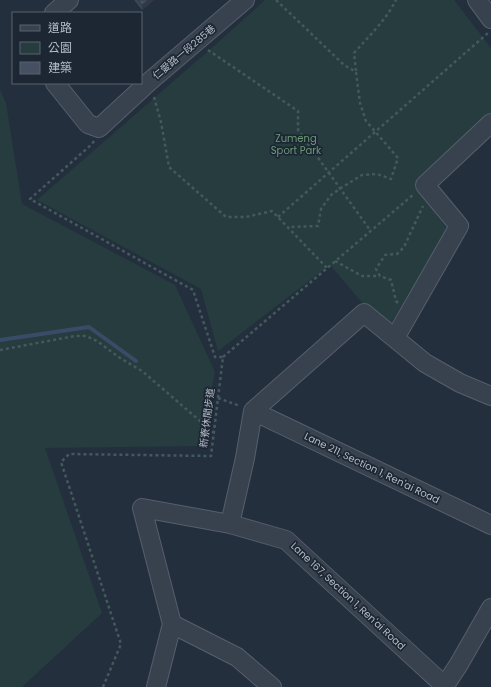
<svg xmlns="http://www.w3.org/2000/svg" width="491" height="687" font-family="Poppins,'Noto Sans TC',sans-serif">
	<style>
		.green { fill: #263c3f }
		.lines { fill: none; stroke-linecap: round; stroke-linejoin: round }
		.stream { stroke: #394c67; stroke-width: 4 }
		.minor-casing { stroke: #565f6c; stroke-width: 20 }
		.path { stroke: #44595c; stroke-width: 2.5; stroke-dasharray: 3 3; stroke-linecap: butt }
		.minor { stroke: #38414e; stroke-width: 18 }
		.wall { fill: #3b4654 }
		.shaded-wall { fill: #303945 }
		.building { fill: #455162; stroke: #303945 }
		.labels { text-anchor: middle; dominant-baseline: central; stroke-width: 3.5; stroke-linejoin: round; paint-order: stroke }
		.street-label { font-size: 10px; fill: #b4bcc9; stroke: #1d2633 }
		.park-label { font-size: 10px; fill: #6b9a76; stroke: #1d2633 }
	</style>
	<rect width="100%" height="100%" fill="#242f3e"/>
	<path class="green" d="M265 0H454L491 48V116L415 186 447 229 391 324 365 306 330 265 218 351 201 289 37 200 222 39Z
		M0 90 6 103 22 204 175 285 215 372 200 446 45 448 102 613 22 687H0Z"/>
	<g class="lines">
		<path class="stream" d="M0 340 89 327 136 361"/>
		<g class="minor-casing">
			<path id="minor" d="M477 0 491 19
				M54 13 69 0
				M55 83 88 124 99 128 150 81 245 0
				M395 338 459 226 425 185 491 123
				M253 411 491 525
				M230 524 245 458 253 411 364 313 425 363 460 383 491 396
				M156 687 172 624
				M272 687 237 657 172 624 142 508 230 524 286 540 446 687
				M444 687 459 664 491 608"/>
		</g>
		<path class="path" d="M276 0 344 65 356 72 360 103 366 121 398 158 391 179 377 174 362 175 341 188 331 195 321 209 318 226 288 227
			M208 50 298 111V130L370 230
			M356 71 354 53C369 36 386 20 396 0
			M154 97 161 122 169 167 226 217H246L272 211 327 268
			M94 141 92 144 30 199 193 290 215 357H223
			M278 217 488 33
			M335 261 362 276H380
			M398 303 396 301 391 280 380 276 376 269 385 255 397 254 404 247 423 206
			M0 350 75 336H86L97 341 120 358 142 371 214 433
			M223 357 414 194
			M218 398 240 406
			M103 687 121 644 61 462 69 454 211 456 223 357"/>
		<use href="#minor" class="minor"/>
	</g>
	<path class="wall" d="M134 0H154L142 10Z"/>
	<path class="shaded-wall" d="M148 0H154L142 10V5Z"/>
	<path class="building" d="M138 0H148L142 5Z"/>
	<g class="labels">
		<g class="street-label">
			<text transform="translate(184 52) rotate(-40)">仁愛路一段285巷</text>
			<text transform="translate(207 418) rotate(-83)">新寮休閒步道</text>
			<text transform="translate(372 468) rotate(26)">Lane 211, Section 1, Ren'ai Road</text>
			<text transform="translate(348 596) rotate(43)">Lane 167, Section 1, Ren'ai Road</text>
		</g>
		<g class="park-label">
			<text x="296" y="138">Zumeng<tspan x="296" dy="12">Sport Park</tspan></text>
		</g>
	</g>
	<rect x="12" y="12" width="130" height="72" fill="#1d2633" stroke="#59626f"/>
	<rect x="20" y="25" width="20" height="6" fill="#38414e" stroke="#59626f"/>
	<text x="48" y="32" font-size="12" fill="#b4bcc9">道路</text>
	<rect x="20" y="42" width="20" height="12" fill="#263c3f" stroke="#59626f"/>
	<text x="48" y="52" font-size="12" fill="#b4bcc9">公園</text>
	<rect x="20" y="62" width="20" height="12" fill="#455162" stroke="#59626f"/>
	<text x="48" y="72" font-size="12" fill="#b4bcc9">建築</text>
</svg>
